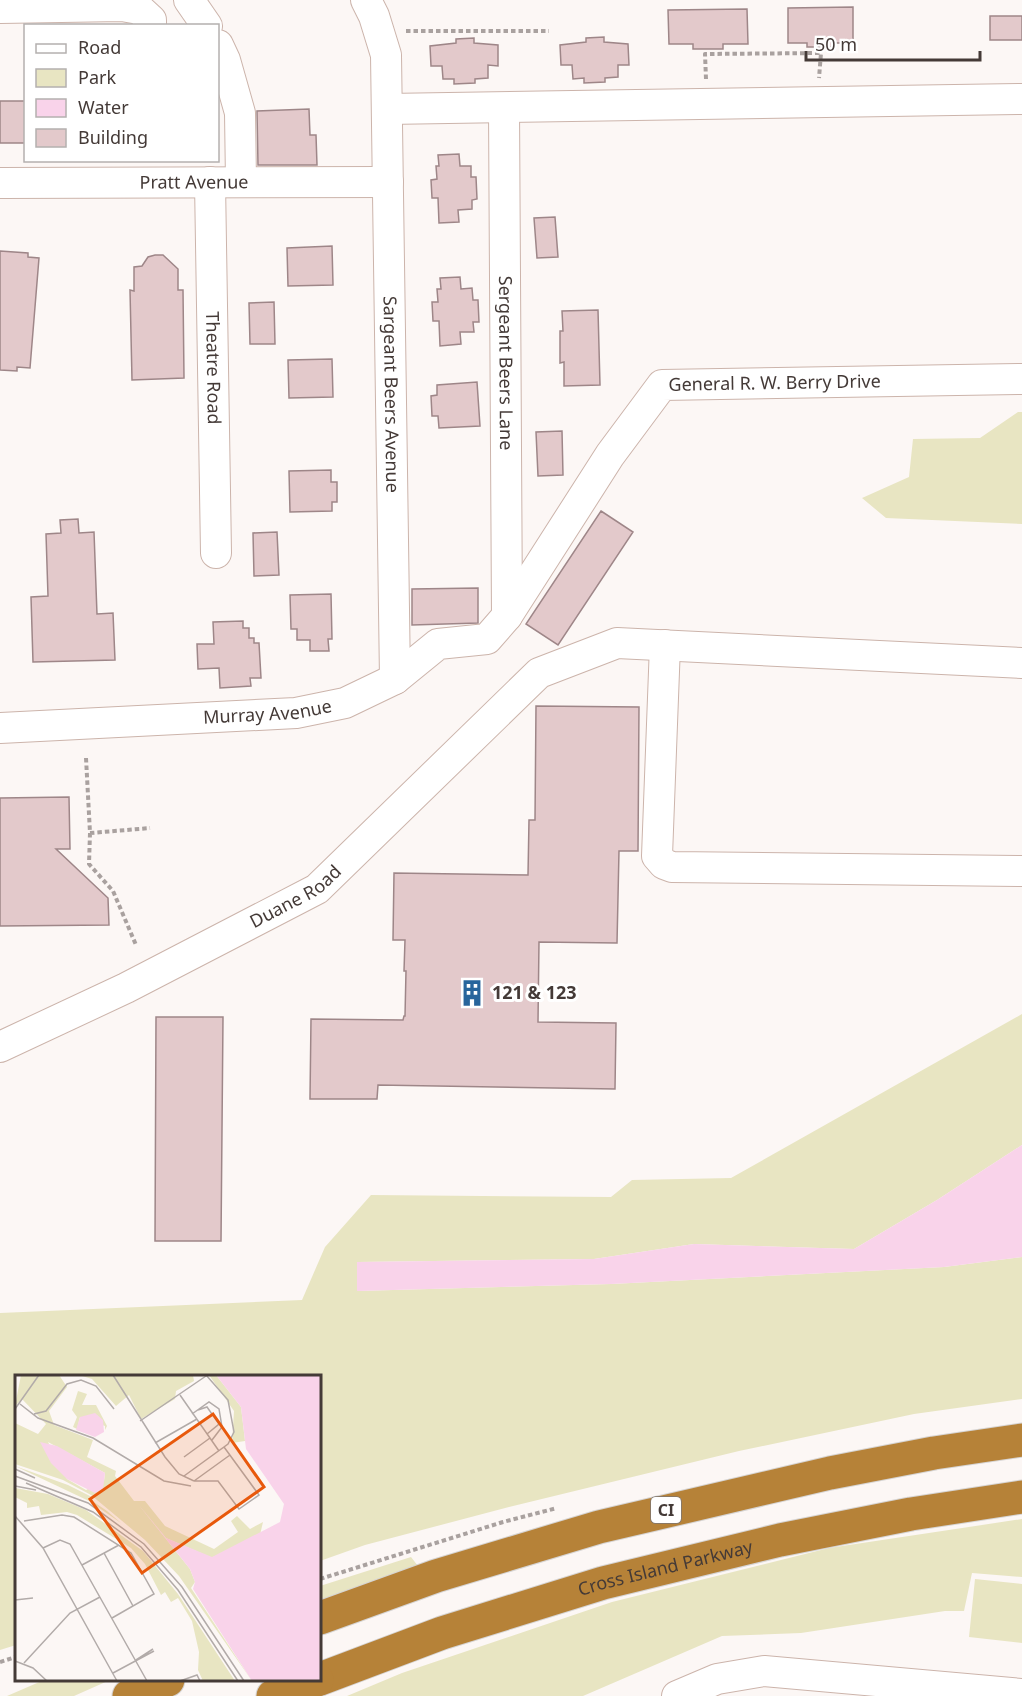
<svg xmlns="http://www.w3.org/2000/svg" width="1022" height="1696" viewBox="0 0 1022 1696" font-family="'Noto Sans',sans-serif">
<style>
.green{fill:#e8e5c2}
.water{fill:#f9d3ea}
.building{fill:#e3c9cb;stroke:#9e8688;stroke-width:1.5}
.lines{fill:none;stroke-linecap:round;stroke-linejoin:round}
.minor-casing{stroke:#ccb4ab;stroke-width:32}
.highway-casing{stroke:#d6d4d3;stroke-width:35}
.path{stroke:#a9a19f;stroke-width:4;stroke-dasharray:4.5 3;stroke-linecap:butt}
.minor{stroke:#fff;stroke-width:30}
.highway{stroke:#b68238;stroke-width:33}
.labels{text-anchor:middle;stroke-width:6;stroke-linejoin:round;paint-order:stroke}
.shield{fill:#fff;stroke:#7c7573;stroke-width:1.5}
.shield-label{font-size:16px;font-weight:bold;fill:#443a37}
.street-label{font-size:18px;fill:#443a37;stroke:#fff}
.poi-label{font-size:18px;font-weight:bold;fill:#443a37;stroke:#fff;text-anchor:start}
.inset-road{fill:none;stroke:#b2aba9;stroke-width:1.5}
.view{fill:#e8590c;fill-opacity:0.15;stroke:#e8590c;stroke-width:3}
.inset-edge{fill:none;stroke:#443a37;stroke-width:3}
</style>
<rect width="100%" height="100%" fill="#fcf7f5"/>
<path class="green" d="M1018,412H1022V524L886,518L862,498L909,477L913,439L980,438Z
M1022,1014V1145L937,1200L854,1249L694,1244L594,1259L358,1262L357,1291L611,1284L944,1267L1022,1257V1399L914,1414L739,1451L509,1507L365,1545L320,1561V1376H16V1645L0,1650V1313L302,1300L325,1247L371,1195L611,1197L632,1180L731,1178Z
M1022,1519V1577L972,1573L964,1611H945L801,1633L722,1636L583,1696H347L402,1673L612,1602L829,1548Z
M411,1557L418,1566L320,1602V1586Z
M975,1579L1022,1584V1643L969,1637Z
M44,1680H110L74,1696H7Z"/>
<path class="water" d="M1022,1145V1257L944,1267L611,1284L357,1291V1262L594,1259L694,1244L854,1249L937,1200Z"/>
<path class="building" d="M853,7V43H833V47H807V43H788V8Z
M747,9L748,44H723V49H693V44H669L668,10Z
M990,16H1022V40H990Z
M604,37V42L628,44L629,65H618V77L605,78V82L584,83V78L573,79L572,65H561L560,45L586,42V38Z
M474,38V43L498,45V66L488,65V78L475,79V83L454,84V79H443L442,66H431L430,46L456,43V39Z
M0,101H26V143H0Z
M309,109L310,135H316L317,165H258L257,111Z
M459,154L460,166H471V177H476L477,199L472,200V209L458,210L459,222L439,223L438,198H432L431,180L437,179L436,166H439L438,155Z
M555,217L558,257L537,258L534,218Z
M332,246L333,285L288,286L287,248Z
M0,251L28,253V257L39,258L30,368L17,367V371L0,370Z
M155,255H163L178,269V290H183L184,378L132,380L130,290L134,291V267L142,266L148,257Z
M460,277L461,289L472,288L473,300H478L479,322H473L474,332H460L461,344L440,346L439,321H433L432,302H438L437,289H441L440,278Z
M274,302L275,344H250L249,303Z
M598,310L600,385L564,386V362L560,363V331H563L562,311Z
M332,359L333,397L289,398L288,360Z
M477,382L480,426L439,428L438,416H432L431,396L437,395V385Z
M562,431L563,475L538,476L536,432Z
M331,470V482H337V502H332V511L290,512L289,471Z
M601,511L633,532L558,645L526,624Z
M78,519L79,533L94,532L97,614L113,613L115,660L33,662L31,597L48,596L46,534L61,533L60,520Z
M277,532L279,575L254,576L253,533Z
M478,588V623L412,625V589Z
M331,594L332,639H328L329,651H310V640H297V629H291L290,595Z
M243,621V628H249V638H254V643H259L261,678H250L251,686L220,688L219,668L198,669L197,644H214L213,622Z
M536,706L639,707L638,851H619L617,943L539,942L538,1022L616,1023L615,1089L378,1085L377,1099H310L311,1019L403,1020L404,1016H405L406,971H404L405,940H393L394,873L528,875L529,820H535Z
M69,797L70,849H56L108,898L109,925L0,926V798Z
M156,1017H223L221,1241H155Z"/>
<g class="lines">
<defs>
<g id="minor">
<path d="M189,0L207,26"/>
<path id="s1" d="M366,0L374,16L386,55L395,679"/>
<path d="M0,8L122,6L139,9L151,20V26"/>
<path d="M218,45L225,60L240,113L241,182"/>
<path id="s2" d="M504,108L507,616"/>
<path d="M387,109L1022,99"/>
<path id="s3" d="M210,182L216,553"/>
<path id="s4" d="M0,183L388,182"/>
<path d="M665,645L657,856L664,864L672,867L1022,871"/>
<path id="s5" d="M0,728L296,713L345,703L395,679L438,644L487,639L507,616L610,455L662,385L1022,379"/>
<path id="s6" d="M0,1047L126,988L317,889L539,673L617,643L1022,663"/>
<path d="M677,1696L717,1679L764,1671L1022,1694"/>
</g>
<g id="highway">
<path d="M320,1618L436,1576L599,1527L830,1473L934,1453L1022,1440"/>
<path id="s7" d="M320,1679L442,1633L603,1583L780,1540L911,1514L1022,1497"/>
<path d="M129,1696L168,1680"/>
<path d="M273,1696L317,1680"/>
</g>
</defs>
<use href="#minor" class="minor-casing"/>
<use href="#highway" class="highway-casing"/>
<path class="path" d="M406,31H549
M706,79L705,54L821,53L819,78
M86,758L90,833L150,828
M90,833L89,864L113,891L136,945
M320,1579L503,1522L557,1508
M0,1662L16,1657"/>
<use href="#minor" class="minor"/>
<use href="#highway" class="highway"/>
</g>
<defs>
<symbol id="building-bare" viewBox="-9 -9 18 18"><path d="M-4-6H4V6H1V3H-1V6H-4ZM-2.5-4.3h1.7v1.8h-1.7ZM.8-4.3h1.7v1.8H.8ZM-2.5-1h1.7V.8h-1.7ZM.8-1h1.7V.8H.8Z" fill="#28659c" stroke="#fff" stroke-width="2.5" paint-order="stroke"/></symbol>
</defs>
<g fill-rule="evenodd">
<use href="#building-bare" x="453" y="974" width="38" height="38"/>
</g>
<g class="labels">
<rect class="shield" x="651" y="1497" width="30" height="26" rx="4.5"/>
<g class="shield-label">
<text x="666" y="1516">CI</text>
</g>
<g class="street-label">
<text dy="6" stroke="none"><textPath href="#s4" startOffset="194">Pratt Avenue</textPath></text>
<text dy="6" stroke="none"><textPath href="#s2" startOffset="255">Sergeant Beers Lane</textPath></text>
<text dy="6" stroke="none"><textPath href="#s3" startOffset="186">Theatre Road</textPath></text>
<text dy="6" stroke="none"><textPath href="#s5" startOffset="928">General R. W. Berry Drive</textPath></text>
<text dy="6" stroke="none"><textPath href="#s1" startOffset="398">Sargeant Beers Avenue</textPath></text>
<text dy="6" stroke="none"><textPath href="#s5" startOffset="268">Murray Avenue</textPath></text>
<text dy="6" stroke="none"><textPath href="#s6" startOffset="332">Duane Road</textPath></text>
<text dy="6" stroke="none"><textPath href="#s7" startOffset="363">Cross Island Parkway</textPath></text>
</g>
<g class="poi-label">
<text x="492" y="999">121 &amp; 123</text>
</g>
</g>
<g transform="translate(15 1375)">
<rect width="306" height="306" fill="#fcf7f5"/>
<path d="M6,0H44L52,12L34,36L39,50L78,65L72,82L101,96L100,101L119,126H130L150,151L199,174L223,157L216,146L222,141L235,154L248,147L245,160L197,183L151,163L123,129L175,194L180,207L176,213L237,306L164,201L130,165L76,120L48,105L0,89V48L23,59L31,49L7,24L0,31ZM33,67L90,98L89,106L71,115L52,104ZM64,0H178L179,6L161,16L160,24L126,44L114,20L101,31L77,4ZM194,0H201L226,32L230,66L217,68L219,36ZM63,16L72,19L67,30H81L92,51L90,55V51L65,42L62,54L58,52L62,42L57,35ZM0,91L53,110L77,122L73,123L92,136L106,148L74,126ZM0,113L33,119L71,135L128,176L163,219L220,306H188L183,295L184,277L177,246L163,223L156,227L150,217L146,220L130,189L116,173L62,140L52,137L26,140L24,131L12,133V128L0,122Z" fill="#e8e5c2" fill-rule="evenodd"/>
<path d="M201,0H306V306H237L178,214L180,207L175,194L123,129L151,163L197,182L265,147L269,129L231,74L226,32ZM80,38L88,45L89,57L80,62L61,55L65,42ZM25,67L42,71L90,98L88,114L80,118L52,104L36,88Z" fill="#f9d3ea"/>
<path class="inset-road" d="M98,0L150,82L164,99L179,106M165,20L204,76M5,29L23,43L78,63L149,106L176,111M0,34L24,0M183,35L192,32L204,49L192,59M19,39L31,36L52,9L66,5L81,11L99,34M177,39L194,27L204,34L207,52L197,65M125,46L191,1M140,68L182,44M169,82L195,63M0,94L20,103M0,101L73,128L129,169L167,212L229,306M169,101L213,69L219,57L213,25L191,0M179,106H203L224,134L244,120L209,72M179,106L215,80M11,108L78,137L126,172L163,215L223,306M0,111L21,115M0,141L28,173L102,306M9,146L47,140L59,142L116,178L139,219L97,243M28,173L45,165L55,169L132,306M89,178L118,231M67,190L104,170M0,225L18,223M121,285L138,274M0,286L18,293L32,306M9,288L55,238L85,222M98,298L139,276M165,306L182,300L185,306"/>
<path class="view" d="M198,39L249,112L127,198L75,124Z"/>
<rect width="306" height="306" class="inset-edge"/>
</g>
<rect x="24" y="24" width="195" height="138" fill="#ffffff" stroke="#b4b0af" stroke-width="1.5"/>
<rect x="36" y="44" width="30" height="9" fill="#ffffff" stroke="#b4b0af" stroke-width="1.5"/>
<text x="78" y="54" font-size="18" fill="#443a37">Road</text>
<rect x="36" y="69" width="30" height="18" fill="#e8e5c2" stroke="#b4b0af" stroke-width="1.5"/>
<text x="78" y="84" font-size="18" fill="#443a37">Park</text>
<rect x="36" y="99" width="30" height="18" fill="#f9d3ea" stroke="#b4b0af" stroke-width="1.5"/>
<text x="78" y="114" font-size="18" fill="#443a37">Water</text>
<rect x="36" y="129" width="30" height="18" fill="#e3c9cb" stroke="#b4b0af" stroke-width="1.5"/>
<text x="78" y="144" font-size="18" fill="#443a37">Building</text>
<path d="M806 51v9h174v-9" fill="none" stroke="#443a37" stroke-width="3"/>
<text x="815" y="51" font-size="18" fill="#443a37" stroke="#ffffff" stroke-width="4.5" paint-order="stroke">50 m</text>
</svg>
